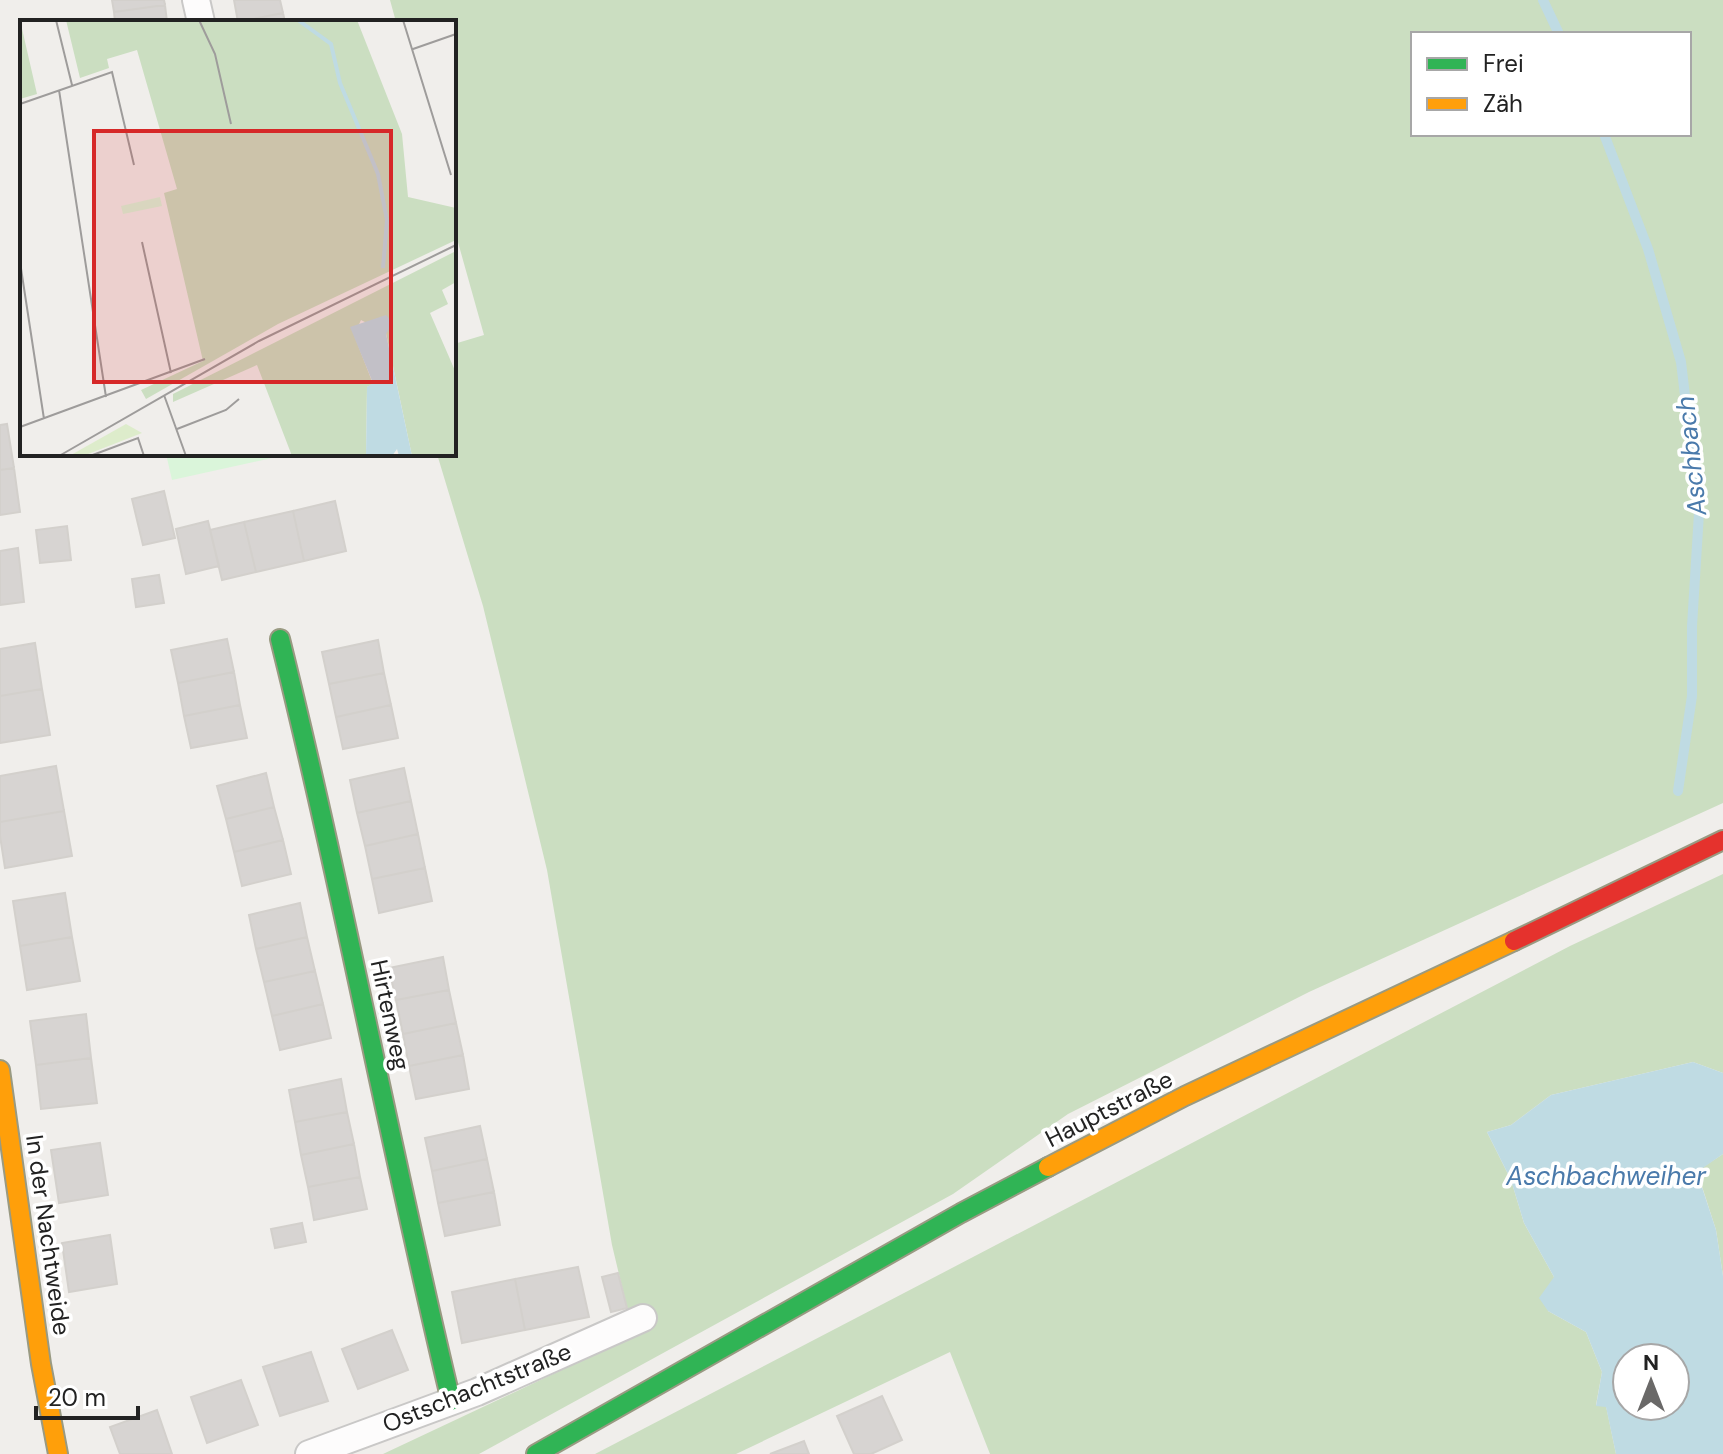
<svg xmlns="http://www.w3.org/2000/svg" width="1723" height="1454" viewBox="0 0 1723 1454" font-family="'DM Sans',sans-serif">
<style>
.forest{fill:#cbdec1;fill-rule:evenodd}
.park{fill:#daf5da}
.water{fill:#bfdbe3;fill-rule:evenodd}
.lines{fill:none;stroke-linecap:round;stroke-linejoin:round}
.stream{stroke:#bfdbe3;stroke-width:10}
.building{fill:#d7d4d2;stroke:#d3d0cc;stroke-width:2}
.street-casing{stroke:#c9c8c7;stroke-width:30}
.fast-casing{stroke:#999a82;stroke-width:22}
.slow-casing{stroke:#999a82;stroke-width:22}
.jam-casing{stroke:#999a82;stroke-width:22}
.street{stroke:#fdfcfc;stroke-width:26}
.fast{stroke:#30b455;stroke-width:18}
.slow{stroke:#ff9f0a;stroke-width:18}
.jam{stroke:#e5322d;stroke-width:18}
.labels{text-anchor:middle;stroke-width:7;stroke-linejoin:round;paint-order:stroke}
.street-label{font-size:24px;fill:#222;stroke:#fff}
.water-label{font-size:26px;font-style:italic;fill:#4a7aab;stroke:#fff}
.inset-river{fill:none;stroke:#bfdbe3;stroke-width:4}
.inset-road{fill:none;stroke:#9e9c9b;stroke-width:2}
.view{fill:#d62828;fill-opacity:0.15;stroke:#d62828;stroke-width:4}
.inset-edge{fill:none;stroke:#222;stroke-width:4}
</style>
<rect width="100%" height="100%" fill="#f0eeeb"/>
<path class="forest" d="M390,0H1723V803L1309,992L1068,1114L953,1194L479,1454H383L636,1335L628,1312L612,1245L547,870L483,606L437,454H454V344L484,335L454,228V22H396ZM1413,34H1689V134H1413Z
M1723,874V1073L1693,1062L1551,1095L1511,1125L1487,1132L1511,1180L1524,1223L1554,1277L1548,1311L1586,1332L1602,1372L1596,1405L1606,1406L1616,1454H990L950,1352L736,1454H595L1570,946Z
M1723,1154V1276L1716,1230L1697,1171Z"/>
<path class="park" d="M166,454H290L172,480Z"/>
<path class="water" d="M1693,1062L1723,1073V1154L1697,1172L1716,1230L1723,1276V1454H1616L1606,1407L1596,1406L1602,1372L1586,1332L1548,1311L1539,1298L1554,1277L1524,1223L1511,1180L1487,1132L1511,1125L1551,1095ZM1627,1358H1675V1406H1627Z"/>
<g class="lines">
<path class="stream" d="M1543,0L1559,34
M1604,134L1648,249L1681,362L1699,513L1692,626V696L1678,791"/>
</g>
<path class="building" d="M112,0H164L165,5L114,12Z
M234,0H280L283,13L238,22Z
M165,5L167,22H115L114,12Z
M283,13L285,22H238Z
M7,424L14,468L0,470V425Z
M14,468L20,512L0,515V470Z
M164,491L175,538L143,545L132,499Z
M335,501L346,551L304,561L293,511Z
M293,511L304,561L256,572L244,522Z
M208,521L219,566L186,574L176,529Z
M244,522L256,572L222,580L210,530Z
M67,526L71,560L40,563L36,530Z
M18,548L24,602L0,605V551Z
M159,575L164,603L136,607L132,579Z
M227,639L234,672L178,683L171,650Z
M378,640L384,673L329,684L322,652Z
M35,643L42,689L0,696V649Z
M234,672L240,705L184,716L178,683Z
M384,673L391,705L336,717L329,684Z
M42,689L50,735L0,743V696Z
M240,705L247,738L191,748L184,716Z
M391,705L398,738L343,749L336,717Z
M56,766L64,811L0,822V776Z
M404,768L411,801L357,813L350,780Z
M266,773L274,807L226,819L217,786Z
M411,801L418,834L365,846L357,813Z
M274,807L283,840L234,852L226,819Z
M64,811L72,856L5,868L0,836V822Z
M418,834L425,868L372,879L365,846Z
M283,840L291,874L242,886L234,852Z
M425,868L432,901L379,913L372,879Z
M65,893L72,937L20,946L13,901Z
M300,903L307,937L256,949L249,915Z
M72,937L80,981L27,990L20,946Z
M307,937L315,971L264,982L256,949Z
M443,957L449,990L396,1000L389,968Z
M315,971L323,1004L272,1016L264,982Z
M449,990L456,1023L403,1034L396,1000Z
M323,1004L331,1038L280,1050L272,1016Z
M86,1014L91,1058L36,1065L30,1021Z
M456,1023L463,1055L409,1066L403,1034Z
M463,1055L469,1089L416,1099L409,1066Z
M91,1058L97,1103L41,1109L36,1065Z
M341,1079L347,1112L295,1122L289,1090Z
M347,1112L354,1144L301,1155L295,1122Z
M480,1126L487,1159L432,1171L425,1138Z
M100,1143L108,1195L59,1203L51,1150Z
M354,1144L360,1177L308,1187L301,1155Z
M487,1159L494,1192L438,1203L432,1171Z
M360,1177L367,1209L314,1220L308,1187Z
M494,1192L500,1225L445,1236L438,1203Z
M302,1223L306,1242L275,1248L271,1229Z
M110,1235L117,1284L69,1292L62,1243Z
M578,1267L589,1317L525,1330L515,1279Z
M618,1273L627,1308L611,1312L602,1277Z
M515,1279L525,1330L462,1343L452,1292Z
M392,1330L408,1370L358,1389L342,1349Z
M311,1352L328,1401L280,1416L263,1367Z
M241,1380L258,1425L207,1443L191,1397Z
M882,1396L902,1440L871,1454H854L837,1416Z
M157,1410L172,1454H120L110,1427Z
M804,1441L809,1454H770Z"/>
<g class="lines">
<defs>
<path id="street" d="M196,0L201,22
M309,1454L477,1392L643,1318"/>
<path id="fast" d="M280,639C343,892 390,1148 451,1401
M536,1454L961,1213L1048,1167"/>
<path id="slow" d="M0,1070L41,1364L58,1454
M1048,1167L1185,1096L1514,941"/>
<path id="jam" d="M1514,941L1723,840"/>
</defs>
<use href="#street" class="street-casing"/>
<use href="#fast" class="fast-casing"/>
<use href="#slow" class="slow-casing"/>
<use href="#jam" class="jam-casing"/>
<use href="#street" class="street"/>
<use href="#fast" class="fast"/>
<use href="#slow" class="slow"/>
<use href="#jam" class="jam"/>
</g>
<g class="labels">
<g class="street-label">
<text transform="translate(390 1015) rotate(78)" y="8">Hirtenweg</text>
<text transform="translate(1109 1109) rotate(-27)" y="8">Hauptstraße</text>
<text transform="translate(48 1235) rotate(82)" y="8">In der Nachtweide</text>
<text transform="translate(477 1388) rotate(-22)" y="8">Ostschachtstraße</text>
</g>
<g class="water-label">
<text transform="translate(1691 456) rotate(-96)" y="9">Aschbach</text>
<text x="1606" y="1185">Aschbachweiher</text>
</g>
</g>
<g transform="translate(20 20)">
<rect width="436" height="436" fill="#f0eeeb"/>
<path d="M106,404L122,413L63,436L51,435Z" fill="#ddeccb"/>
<path d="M0,0L17,74L0,79ZM46,0H337L382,114L388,177L436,188V220L258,304L126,379L121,370L183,341L144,173L157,169L117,30L87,39L89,48L60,58ZM436,231V262L422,270L428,284L410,293L436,353V436H392L366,313L341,300L334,315L353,364L347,367L346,436H272L237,345L153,382V374Z" fill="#cbdec1"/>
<path d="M140,177L142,186L103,194L101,186Z" fill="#daf5da"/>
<path d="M366,295L373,303L366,314L392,436H379L377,429L372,436H346L347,367L353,363L330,307Z" fill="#bfdbe3"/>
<path class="inset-river" d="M278,0L311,24L320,63L358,154L367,200L363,248"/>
<path class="inset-road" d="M36,0L52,65M179,0L195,34L211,104M383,0L431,155M393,29L436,14M39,70L86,377M0,84L92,52L114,145M122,222L151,353M0,242L24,399M144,375L166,436M0,407L185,339M157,409L206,390L219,379M39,436L239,321L436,225M70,436L118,418L124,436"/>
<path class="view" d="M74,111H371V362H74Z"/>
<rect width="436" height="436" class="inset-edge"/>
</g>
<rect x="1411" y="32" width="280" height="104" fill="#ffffff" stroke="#a7a7a7" stroke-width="2"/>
<rect x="1427" y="58" width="40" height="12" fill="#30b455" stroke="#a7a7a7" stroke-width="2"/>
<text x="1483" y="72" font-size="24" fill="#222222">Frei</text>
<rect x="1427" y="98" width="40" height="12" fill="#ff9f0a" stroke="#a7a7a7" stroke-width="2"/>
<text x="1483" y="112" font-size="24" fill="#222222">Zäh</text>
<g transform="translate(1651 1382)"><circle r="38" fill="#ffffff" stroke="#a7a7a7" stroke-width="2"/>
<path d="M0-6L14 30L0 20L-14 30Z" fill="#6a6968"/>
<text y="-12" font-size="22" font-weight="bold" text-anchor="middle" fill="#222222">N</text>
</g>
<path d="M36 1406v12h102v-12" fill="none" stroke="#222222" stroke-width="4"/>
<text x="48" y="1406" font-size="24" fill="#222222" stroke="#ffffff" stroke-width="6" paint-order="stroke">20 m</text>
</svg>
